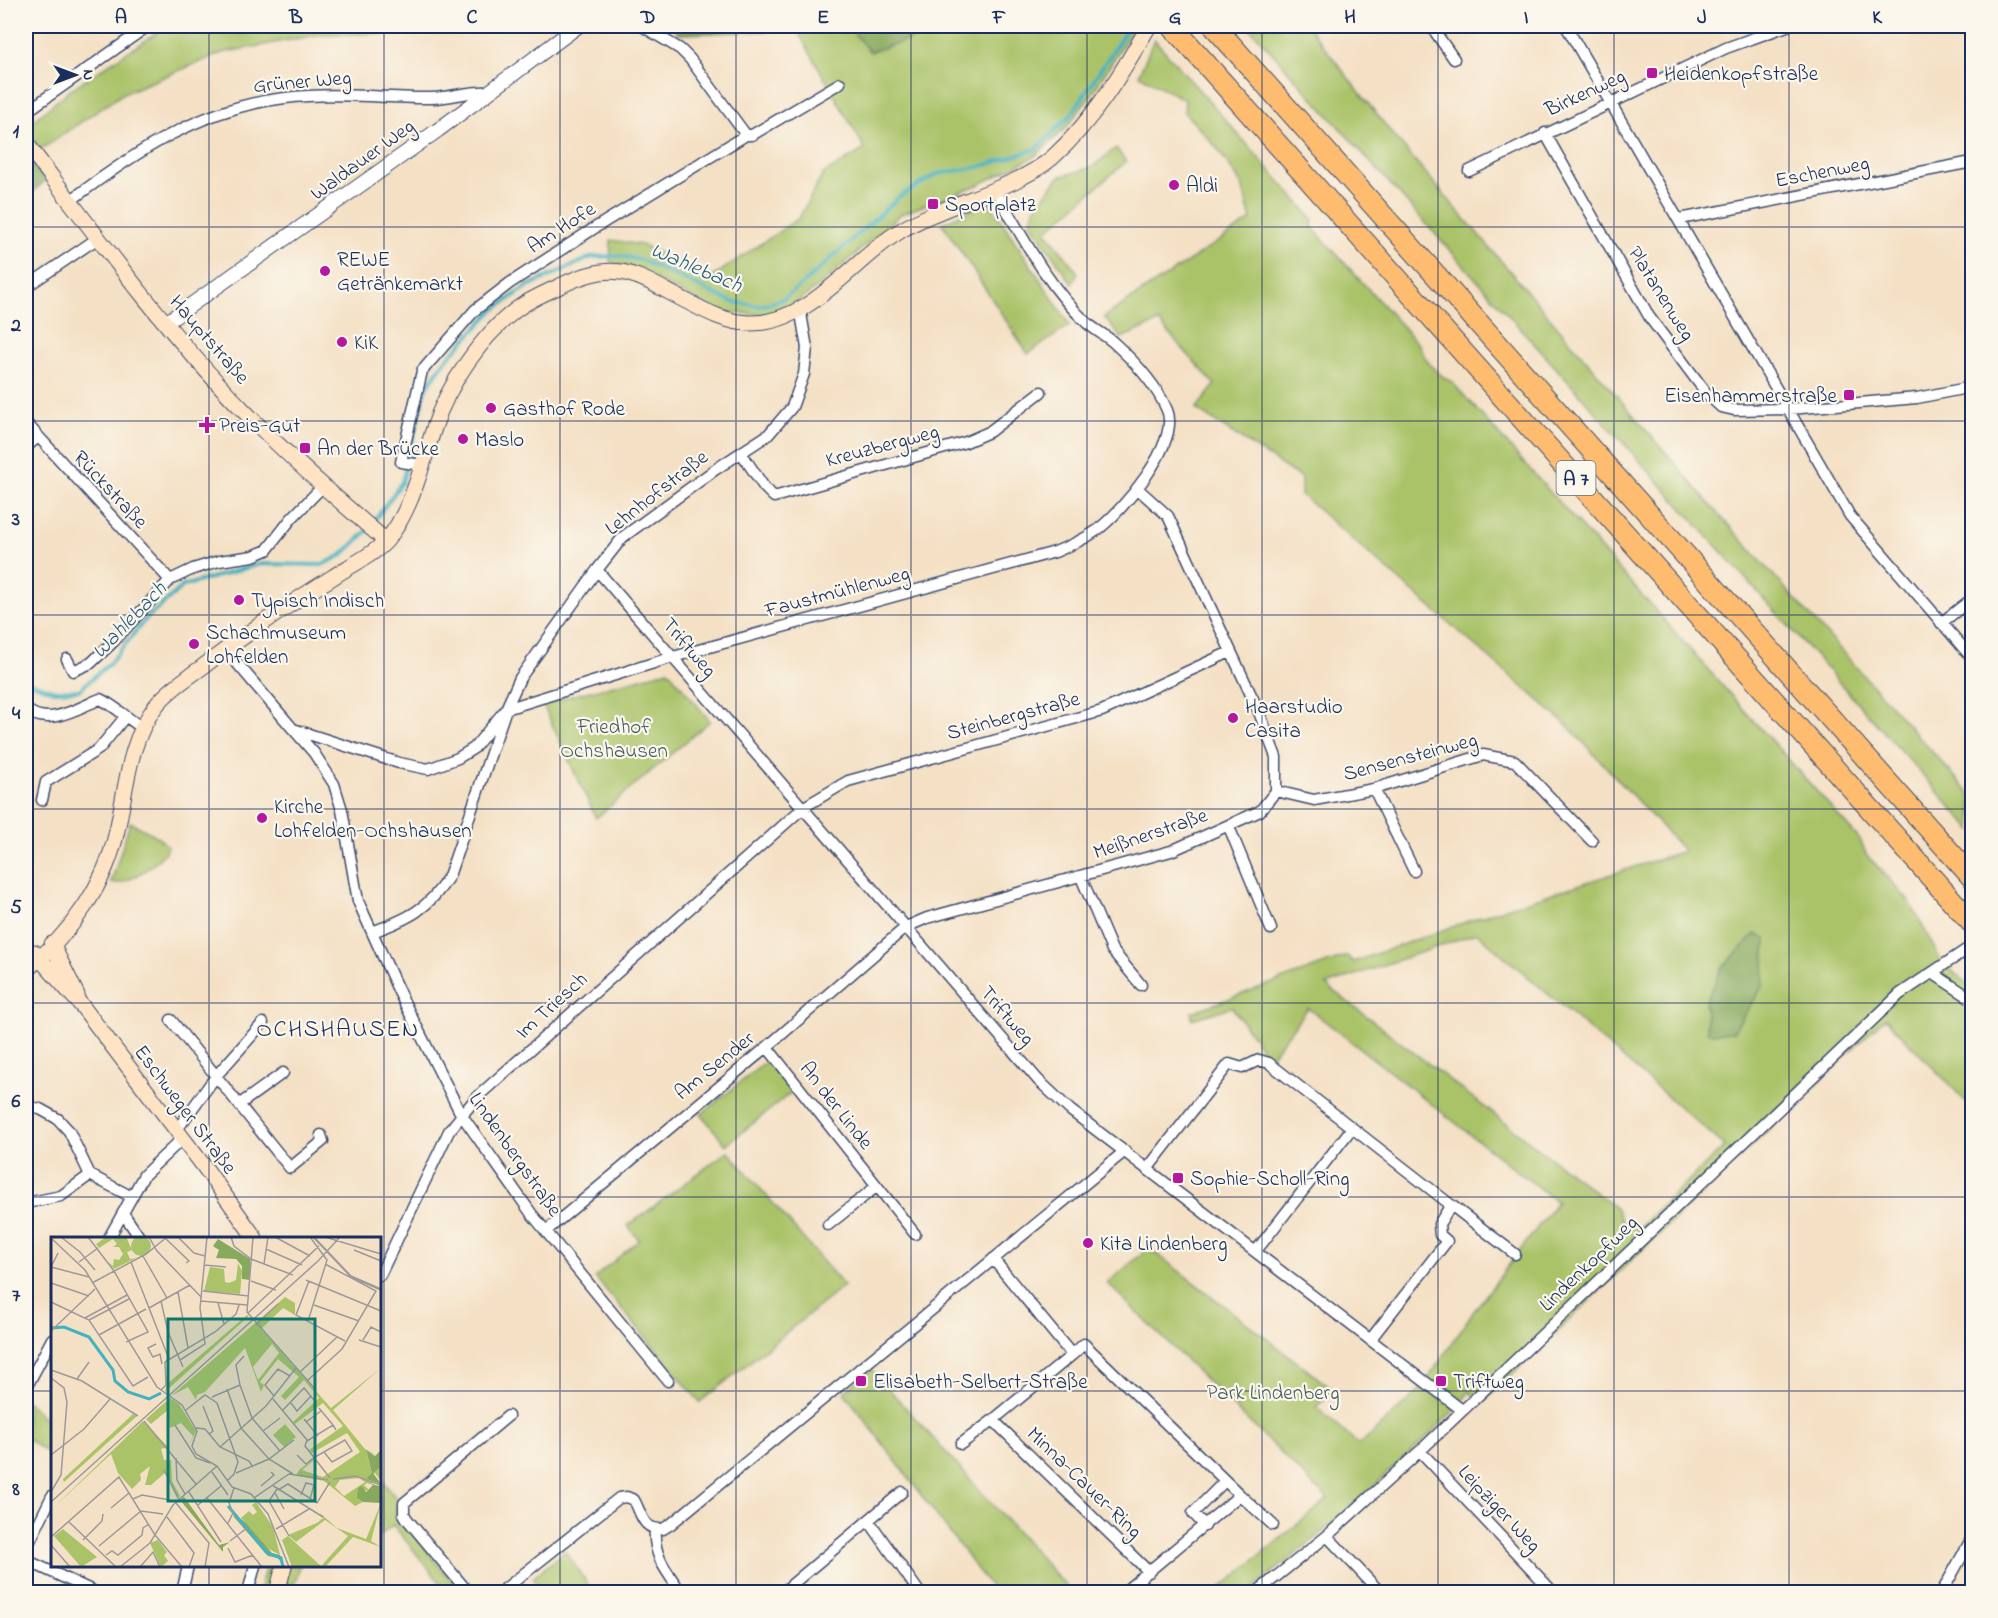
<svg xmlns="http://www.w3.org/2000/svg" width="1998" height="1618" viewBox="0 0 1998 1618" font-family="'Indie Flower',sans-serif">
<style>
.green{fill:#aac369;stroke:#627964;stroke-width:1.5;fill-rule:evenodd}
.forest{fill:#87a95d;stroke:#516c5e;stroke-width:1.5}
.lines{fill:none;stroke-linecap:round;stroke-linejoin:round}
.stream{stroke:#43b1c0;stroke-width:4}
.minor-casing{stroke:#3c4a6d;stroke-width:13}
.tertiary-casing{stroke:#3c4a6d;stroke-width:16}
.secondary-casing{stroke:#3c4a6d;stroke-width:17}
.motorway-casing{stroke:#3c4a6d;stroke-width:23}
.minor{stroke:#fff;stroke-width:10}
.tertiary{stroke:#fff;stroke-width:14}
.secondary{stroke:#fee4c5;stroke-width:15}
.motorway{stroke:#fdbc6f;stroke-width:21}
.grid{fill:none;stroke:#1b2f5e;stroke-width:1.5;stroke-opacity:0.55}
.poi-dot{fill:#b5179e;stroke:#fbf7ec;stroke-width:2}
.labels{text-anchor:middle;stroke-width:4.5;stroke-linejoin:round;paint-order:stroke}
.shield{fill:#fbf7ec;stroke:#5e6b89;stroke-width:1.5}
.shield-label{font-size:20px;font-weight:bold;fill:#1b2f5e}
.poi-label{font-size:21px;fill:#1b2f5e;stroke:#fbf7ec;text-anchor:start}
.street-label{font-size:21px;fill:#1b2f5e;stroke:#fbf7ec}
.park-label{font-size:21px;fill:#465b61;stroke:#fbf7ec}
.water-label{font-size:22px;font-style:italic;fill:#295c80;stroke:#fbf7ec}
.quarter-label{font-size:24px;letter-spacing:1.5px;fill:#1b2f5e;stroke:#fbf7ec}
.inset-river{fill:none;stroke:#43b1c0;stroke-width:3}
.inset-road{fill:none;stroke:#9d999b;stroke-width:1.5}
.view{fill:#0f766e;fill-opacity:0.15;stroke:#0f766e;stroke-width:3}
.inset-edge{fill:none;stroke:#1b2f5e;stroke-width:3}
.neatline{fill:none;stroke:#1b2f5e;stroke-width:2}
.grid-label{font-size:20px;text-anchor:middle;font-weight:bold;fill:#1b2f5e}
</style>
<rect width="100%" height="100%" fill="#fbf7ec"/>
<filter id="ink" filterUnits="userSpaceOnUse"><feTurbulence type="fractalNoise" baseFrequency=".0167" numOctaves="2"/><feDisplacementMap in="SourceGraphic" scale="12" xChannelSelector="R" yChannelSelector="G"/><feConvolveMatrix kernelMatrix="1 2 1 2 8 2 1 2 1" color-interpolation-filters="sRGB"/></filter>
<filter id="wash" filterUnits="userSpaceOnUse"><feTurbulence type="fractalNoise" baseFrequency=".008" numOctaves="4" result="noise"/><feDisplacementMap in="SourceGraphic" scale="24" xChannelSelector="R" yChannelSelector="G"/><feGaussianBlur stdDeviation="1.35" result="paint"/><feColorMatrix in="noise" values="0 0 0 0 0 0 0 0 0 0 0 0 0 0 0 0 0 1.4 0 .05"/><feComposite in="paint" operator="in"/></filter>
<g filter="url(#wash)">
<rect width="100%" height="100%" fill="#f4e0c4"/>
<path class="green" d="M167,26H456V33L321,34L222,53L124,93L40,150L26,127L71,89Z
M848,26L870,52L951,26L1134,27L1090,97L1066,128L1034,157L978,185L901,214L824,282L799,301L772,315L719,312L636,269L610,262L611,240L642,245L712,277L799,218L823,174L865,149L797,30Z
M1248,26H1308L1393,135L1714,509L1972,796V830Z
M1154,39L1313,219L1312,227L1419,345C1426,362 1435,373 1452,382L1860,840L1866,854L1910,902L1941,961L1972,988V1108L1885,1018L1480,1405L1470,1391L1454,1411L1422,1442L1326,1529L1249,1592H1216L1328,1499L1107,1283L1149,1248L1327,1385L1334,1391L1316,1407L1359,1445L1421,1389L1473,1312L1557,1202L1308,1008L1269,1059L1232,1007L1192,1019V1012L1347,956L1353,962L1497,911L1684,851L1568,726L1301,495V478L1196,409L1215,385L1159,322L1121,338L1104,317L1251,220L1242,185L1217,148L1184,112L1185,100L1139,75ZM1477,933L1725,1146L1637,1229L1622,1221L1617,1209L1326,985Z
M1116,148L1126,162L1046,231L1078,273L1072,284L1031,223L1034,209L1059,177L1092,167Z
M989,202L1070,325L1028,354L942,223Z
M668,670L710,721L596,818L543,705C584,690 627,684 668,670Z
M130,822L158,837L168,847C161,861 129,886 111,883Z
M768,1060L793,1091L726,1145L701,1114Z
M728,1151L844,1286L700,1402L595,1277L639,1240L628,1226Z
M871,1369L1071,1592H994L844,1392Z
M26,1401L52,1425V1456L26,1438Z
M380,1478L398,1500L395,1512L461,1592H448L393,1525L380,1536Z
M565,1551L593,1592H541L533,1578Z
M266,1566H300L292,1592H259Z"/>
<path class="forest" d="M673,26H840L797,30L678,34Z
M848,26H951L870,52Z
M26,156L46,181L26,197Z
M1755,934L1766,939L1763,986L1733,1032L1708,1033L1705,1003L1723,967Z"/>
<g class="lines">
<path class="stream" d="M372,524L402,482L426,388L445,361L492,311L528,286L592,257L620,256L641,260L732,302L760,306L783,299L804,283L899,197L937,174L979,167L1036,149L1071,115L1129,26
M26,681L54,691L79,690L110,663L145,620L183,586L260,564L322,565L342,555L368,530"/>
</g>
</g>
<g filter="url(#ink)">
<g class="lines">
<defs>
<path id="minor" d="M642,26L680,49L690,59L746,135
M1431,26L1454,59
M1566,26L1850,516L1972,658
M26,112L148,26
M1545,133L1650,318L1707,394L1721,407L1734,410L1790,409L1917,398L1972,387
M1469,171L1726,48L1787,26
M70,201C135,152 202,107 285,98C334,92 383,98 431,98C452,98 470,90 490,92
M1680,219L1972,162
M26,287L98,238
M26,423L170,580
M26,447L37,438
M742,454L764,487L774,497L966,442L989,432L1041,392
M422,465L401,462L422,371L475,310L510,283L593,229L746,135H752L840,83
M597,570L1038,1080L1070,1110L1462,1410
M1941,623L1972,599
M225,649L293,729L399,763L428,769L458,758L474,748L506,709L673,657L1055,552C1070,546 1083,540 1096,531C1121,513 1181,443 1167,410C1156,384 1133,360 1113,342C1105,335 1095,330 1087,323C1047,286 1021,234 994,188
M67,659L73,671L91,663L113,642L170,580L193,569L219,561L253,556L267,550L291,519L323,486
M26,709C47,728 78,708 100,699C116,706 127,719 143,728
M294,730L314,753L334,784L342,810L358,901L399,992L461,1114L531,1213L668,1381
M1374,789L1414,871
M1276,791L1314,800L1374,789L1483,755L1515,761L1592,841
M42,800L46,782L99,749L125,717
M1229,827L1271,929
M1081,877L1112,950L1141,985
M372,932C408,919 429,909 449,876L506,709L520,678L597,570L623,537L716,469L768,435L792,407L804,374L807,348L800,308
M1934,974L1972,999
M171,1020L290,1168L323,1141L321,1135
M767,1047L915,1234
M240,1104L283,1073
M26,1106L40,1109L58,1119L69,1131L90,1175L132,1197
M176,1131L216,1076L263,1023
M1148,1168L1229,1064L1242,1068L1259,1060L1269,1063L1451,1205L1439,1224L1440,1235L1447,1241L1370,1340
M26,1203L61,1196L90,1175
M1451,1205L1515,1254
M123,1213L140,1238
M828,1225L877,1186
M546,1231L767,1047L906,927L927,918L1171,851L1260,811L1276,791V757L1259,712L1168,516L1137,488
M109,1238L144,1175L183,1138
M1256,1251L1352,1128
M993,1259L1072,1355L1084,1344L1240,1495L1124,1592
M380,1275L449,1131L477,1097L804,807L848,781L1102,711L1230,652
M1072,1355L993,1420L1149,1572
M26,1388L52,1339
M961,1444L993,1420
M1420,1451L1553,1592
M1240,1495L1273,1525
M869,1521L919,1592
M1205,1526L1193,1513L1225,1481
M655,1530C653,1556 667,1572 681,1592
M1327,1536L1380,1592
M26,1549L52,1496
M26,1560L95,1592
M182,1592L188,1566
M248,1592L255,1566
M468,1592L407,1519L404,1514V1503L508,1416
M501,1592L619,1498L627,1497L634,1500C642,1514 642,1530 663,1529L671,1524L1125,1151
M783,1592L902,1492
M1257,1592L1327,1536L1420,1451L1900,994L1972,946
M1942,1592L1972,1538"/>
<path id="tertiary" d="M167,322L438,130L578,26"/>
<path id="secondary" d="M26,143C95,234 164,329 245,412C289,457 338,500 386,541
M52,944L77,995
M34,952L82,1006L203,1165L255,1238
M26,970C70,935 106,885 117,830C127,786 128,744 155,707C168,690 189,677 205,665C246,634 289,604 333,577C349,566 374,555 387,540C412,510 422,464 434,428C447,386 482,335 517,309C530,299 545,293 560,286C618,257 635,275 688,302C707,312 728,323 750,323C811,324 852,260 900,231C943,204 1017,189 1053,157C1094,120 1122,72 1149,26
M277,1592L284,1566"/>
<path id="motorway" d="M1172,26L1972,923
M1214,26L1972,877"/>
</defs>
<use href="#minor" class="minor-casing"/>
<use href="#tertiary" class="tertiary-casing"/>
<use href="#secondary" class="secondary-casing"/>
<use href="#motorway" class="motorway-casing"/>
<use href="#minor" class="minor"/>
<use href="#tertiary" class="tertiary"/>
<use href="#secondary" class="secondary"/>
<use href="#motorway" class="motorway"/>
</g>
</g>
<path class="grid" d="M209,26V1238M384,26V1592M560,26V1592M736,26V1592M911,26V1592M1087,26V1592M1262,26V1592M1438,26V1592M1614,26V1592M1789,26V1592M26,227H1972M26,421H1972M26,615H1972M26,809H1972M26,1003H1972M26,1197H1972M26,1391H52M380,1391H1972M209,1566V1592"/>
<g class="poi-dot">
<rect x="1646" y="67" width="12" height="12" rx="3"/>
<circle cx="1174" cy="185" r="6"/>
<rect x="927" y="198" width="12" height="12" rx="3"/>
<circle cx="325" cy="271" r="6"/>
<circle cx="342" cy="342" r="6"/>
<rect x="1843" y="389" width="12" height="12" rx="3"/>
<circle cx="491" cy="408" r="6"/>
<path d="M204 416h6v6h6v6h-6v6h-6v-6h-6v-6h6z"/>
<circle cx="463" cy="439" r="6"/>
<rect x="299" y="442" width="12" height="12" rx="3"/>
<circle cx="239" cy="600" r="6"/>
<circle cx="194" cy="644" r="6"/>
<circle cx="1233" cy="718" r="6"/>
<circle cx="262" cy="818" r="6"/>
<rect x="1172" y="1172" width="12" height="12" rx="3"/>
<circle cx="1088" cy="1243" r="6"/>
<rect x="855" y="1375" width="12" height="12" rx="3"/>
<rect x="1435" y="1375" width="12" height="12" rx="3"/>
</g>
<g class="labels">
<rect class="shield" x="1556.5" y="461" width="39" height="34" rx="4.5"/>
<g class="shield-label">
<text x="1576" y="485">A 7</text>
</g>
<g class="poi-label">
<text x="1664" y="80">Heidenkopfstraße</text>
<text x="1186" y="192">Aldi</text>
<text x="945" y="211">Sportplatz</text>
<text x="337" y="266">REWE<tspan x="337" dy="24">Getränkemarkt</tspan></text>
<text x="354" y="349">KiK</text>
<text x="1837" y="402" text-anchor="end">Eisenhammerstraße</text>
<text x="503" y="415">Gasthof Rode</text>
<text x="219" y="432">Preis-Gut</text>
<text x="475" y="446">Maslo</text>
<text x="317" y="455">An der Brücke</text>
<text x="251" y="607">Typisch Indisch</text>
<text x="206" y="639">Schachmuseum<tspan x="206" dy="24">Lohfelden</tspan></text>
<text x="1245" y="713">Haarstudio<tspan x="1245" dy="24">Casita</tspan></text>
<text x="274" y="813">Kirche<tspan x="274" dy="24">Lohfelden-Ochshausen</tspan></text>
<text x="1190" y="1185">Sophie-Scholl-Ring</text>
<text x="1100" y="1250">Kita Lindenberg</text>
<text x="873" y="1388">Elisabeth-Selbert-Straße</text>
<text x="1453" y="1388">Triftweg</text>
</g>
<g class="street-label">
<text transform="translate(302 81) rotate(-5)" y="7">Grüner Weg</text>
<text transform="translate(1585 92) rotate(-25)" y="7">Birkenweg</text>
<text transform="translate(362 159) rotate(-36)" y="7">Waldauer Weg</text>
<text transform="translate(1822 171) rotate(-11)" y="7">Eschenweg</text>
<text transform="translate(561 227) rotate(-33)" y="7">Am Hofe</text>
<text transform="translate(1662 293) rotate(58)" y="7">Platanenweg</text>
<text transform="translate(210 339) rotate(49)" y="7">Hauptstraße</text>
<text transform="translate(882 445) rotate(-15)" y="7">Kreuzbergweg</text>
<text transform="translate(111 489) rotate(47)" y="7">Rückstraße</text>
<text transform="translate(656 492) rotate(-38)" y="7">Lehnhofstraße</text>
<text transform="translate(837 591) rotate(-15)" y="7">Faustmühlenweg</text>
<text transform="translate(690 647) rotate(49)" y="7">Triftweg</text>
<text transform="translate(1013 715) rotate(-15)" y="7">Steinbergstraße</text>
<text transform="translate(1410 756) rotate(-15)" y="7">Sensensteinweg</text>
<text transform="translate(1150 833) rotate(-19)" y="7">Meißnerstraße</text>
<text transform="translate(551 1005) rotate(-42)" y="7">Im Triesch</text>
<text transform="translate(1008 1015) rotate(49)" y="7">Triftweg</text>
<text transform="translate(714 1065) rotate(-39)" y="7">Am Sender</text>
<text transform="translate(837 1105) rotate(52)" y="7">An der Linde</text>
<text transform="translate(186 1109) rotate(53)" y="7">Eschweger Straße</text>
<text transform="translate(516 1154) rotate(55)" y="7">Lindenbergstraße</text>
<text transform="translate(1588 1263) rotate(-44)" y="7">Lindenkopfweg</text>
<text transform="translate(1085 1482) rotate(44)" y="7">Minna-Cauer-Ring</text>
<text transform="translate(1500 1508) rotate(47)" y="7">Leipziger Weg</text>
</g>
<g class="park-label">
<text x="614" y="733">Friedhof<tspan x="614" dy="24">Ochshausen</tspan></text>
<text x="1273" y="1399">Park Lindenberg</text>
</g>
<g class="water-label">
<text transform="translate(697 266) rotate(23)" y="8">Wahlebach</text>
<text transform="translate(128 619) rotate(-46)" y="8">Wahlebach</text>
</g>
<g class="quarter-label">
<text x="338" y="1036">OCHSHAUSEN</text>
</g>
</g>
<g transform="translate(51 1237)">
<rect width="330" height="330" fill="#f4e0c4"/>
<path d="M80 9a10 10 0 1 1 20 0a10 10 0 1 1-20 0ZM55,0H79L76,2L81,13L76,15L79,22L85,21L63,32L57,25L62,29L63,22L68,23L72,17L68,10H62L66,7L62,2L48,11L45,7ZM187,26L191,34L189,57L153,54L159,30L173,32L174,45L178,46L185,43ZM234,60L244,66V78L232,71L210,92L280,171L330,131L282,173L314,212L325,218L315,214L321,236L330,230V244L324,236L315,242L329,251L328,255H324L322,248L316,246L313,248L318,253L312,254L311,249L308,262L312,265L304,269L273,244L245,238L249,232L263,222L268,229L263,223L251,233L272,240L309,215L296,196L261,216L258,213L292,189L272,166L244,187L242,185L268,161L253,143L234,163L230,159L248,140L227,122L209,145L213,148L210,155L194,111L154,155L146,158L145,163L137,150L120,159ZM221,107L228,116L207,143L202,130ZM308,241L314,245L293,259L284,250L289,243ZM196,78L198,79L114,155L116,147ZM119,161L128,167L145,194L138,208L142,199L130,186L119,191L117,173L100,187L95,182ZM82,177L86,179L13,245L12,242ZM92,184L117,210L110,212L113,223H120L121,244L130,261L125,258L114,236L100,248H94L99,229L89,237L90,243L81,252L67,236L60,217L0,273ZM234,187L245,200L233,210L222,198ZM205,265L222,290L229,318L216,311L190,281L198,274L202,278L206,275L201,268ZM330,266L320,304L330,310L302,300L274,330L271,328L297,299L274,283L245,305L237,298L266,286L272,281L269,276L286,291L315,302ZM12,292L46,320L30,330L3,299ZM237,299L271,330H241L231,303ZM107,303L116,315L113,318L117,324L110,330L99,306Z" fill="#aac369" fill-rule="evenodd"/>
<path d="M167,2L199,22V43L191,42V29L185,22L165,21L168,13L162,9ZM315,213L324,219L330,213V230L322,236L330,247L315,242L321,236ZM322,248L330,249V266L312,265L306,261L307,251L311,249L315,255ZM133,260L168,308L179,305L172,310V315L129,263ZM182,279L187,280L195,286L221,316L229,318L233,330L227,321L217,319Z" fill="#87a95d"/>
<path class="inset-river" d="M0,91L13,90L38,100L62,133L64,144L77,155L98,162L110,156M177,269L216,316L230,321L232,330"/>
<path class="inset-road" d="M10,0L29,15L44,33M37,0L63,34L97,95L75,105M98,0L106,14L151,61M127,0L143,16L154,19M180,0L183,9L200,22L242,38M202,0L196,75L265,153M224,0L259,19M262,0L300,40L330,53M263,0L300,39L330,52M274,0L330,17M0,1L34,33L106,150L131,168L146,194L141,209L145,217L166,229L181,250L200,257L217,277L238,330M115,2L138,24L135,26M215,12L251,28M303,13L330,24M7,16L0,30L38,40M92,19L116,61M28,25L47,11M80,25L118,122M213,27L217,0M153,28L175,30M255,43L330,74M200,44L225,53M258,44L245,78L294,104M0,46L38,59M41,46L95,17L116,0M152,54L198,59M127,55L137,111M110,64L117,95L132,130M150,64L196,68M0,65L38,83L82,149L97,140M167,66L173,87M263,68L308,84M98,71L139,48M197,76L268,9M34,81L76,58M38,83L78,62M257,84L276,23L259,0M205,88L227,67M0,94L44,52M48,98L95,72M308,103L330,110M312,103L320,90L330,95M105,107L97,111L102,120L109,117L111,127M129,123L154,107L149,71L156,0M0,133L31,144L87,179M249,135L286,100M0,141L13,151L16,165L10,238L0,255M26,142L38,125M257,143L291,112L325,54L274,27M189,148L201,181L229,214M189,148L185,128L193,119M176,152L190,191L218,222L242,237M110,153L115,148L114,125L164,95L185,77L188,68M223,159L214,148L227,132L239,139M161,160L189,148M222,162L256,203L254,209L279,241M240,166L246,174L260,159M152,169L162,194L158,197M268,171L282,188M135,173L154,158L166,166L187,225L183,237L176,244M231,174L253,151L263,163M253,182L267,199M93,184L145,247M255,185L270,174M124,188L145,221L159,226M145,191L154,192L169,210L198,224L202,230M212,194L229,181M256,204L282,188L285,193M169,210L215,169L245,131M0,218L33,192L60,161M246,218L255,227L264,220L294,203L301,214L281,225L273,215M125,221L126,243L134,257M113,233L128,263M161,235L177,258M185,236L218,222L243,203M282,242L304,239L330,248M221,248L272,280M210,249L223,238L220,235M226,252L218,264L238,299M227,253L237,247L266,266L279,245M138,255L170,305M224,256L233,272M250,258L255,246L263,248L259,262M156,261L211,330M203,261L238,237L277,243M82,262L91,258L119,263M0,265L267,24L289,0M125,266L158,306L154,330M147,268L170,249M60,271L78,256M116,280L143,316L138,330M18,285L65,330M177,286L182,276L178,266L183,251M225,292L258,272M0,300L68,240L104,298L131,330M32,303L51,284L52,277M179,304L196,291M0,308L19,330M48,309L90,274L112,277M177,311L184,325L202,318M55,318L61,314L67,318L91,298L92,291L98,287M69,330L99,306L122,268L166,229M89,330L102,315L109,330"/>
<path class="view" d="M117,82H264V264H117Z"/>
<rect width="330" height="330" class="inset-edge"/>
</g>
<rect width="1998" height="1618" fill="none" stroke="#fbf7ec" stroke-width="66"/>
<g transform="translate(75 75) rotate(90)" stroke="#fbf7ec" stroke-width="4.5" paint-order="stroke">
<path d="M0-4.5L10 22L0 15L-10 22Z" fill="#1b2f5e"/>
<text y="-9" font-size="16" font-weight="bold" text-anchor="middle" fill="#1b2f5e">N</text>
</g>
<rect x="33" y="33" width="1932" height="1552" class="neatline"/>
<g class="grid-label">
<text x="121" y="23">A</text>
<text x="296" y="23">B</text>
<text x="472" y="23">C</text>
<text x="648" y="23">D</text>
<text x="823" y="23">E</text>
<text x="999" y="23">F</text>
<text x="1175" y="23">G</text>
<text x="1350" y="23">H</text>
<text x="1526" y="23">I</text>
<text x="1702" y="23">J</text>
<text x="1877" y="23">K</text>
<text x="16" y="137">1</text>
<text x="16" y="331">2</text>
<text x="16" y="525">3</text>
<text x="16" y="719">4</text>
<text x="16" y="913">5</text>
<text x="16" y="1107">6</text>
<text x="16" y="1301">7</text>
<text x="16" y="1495">8</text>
</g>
</svg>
